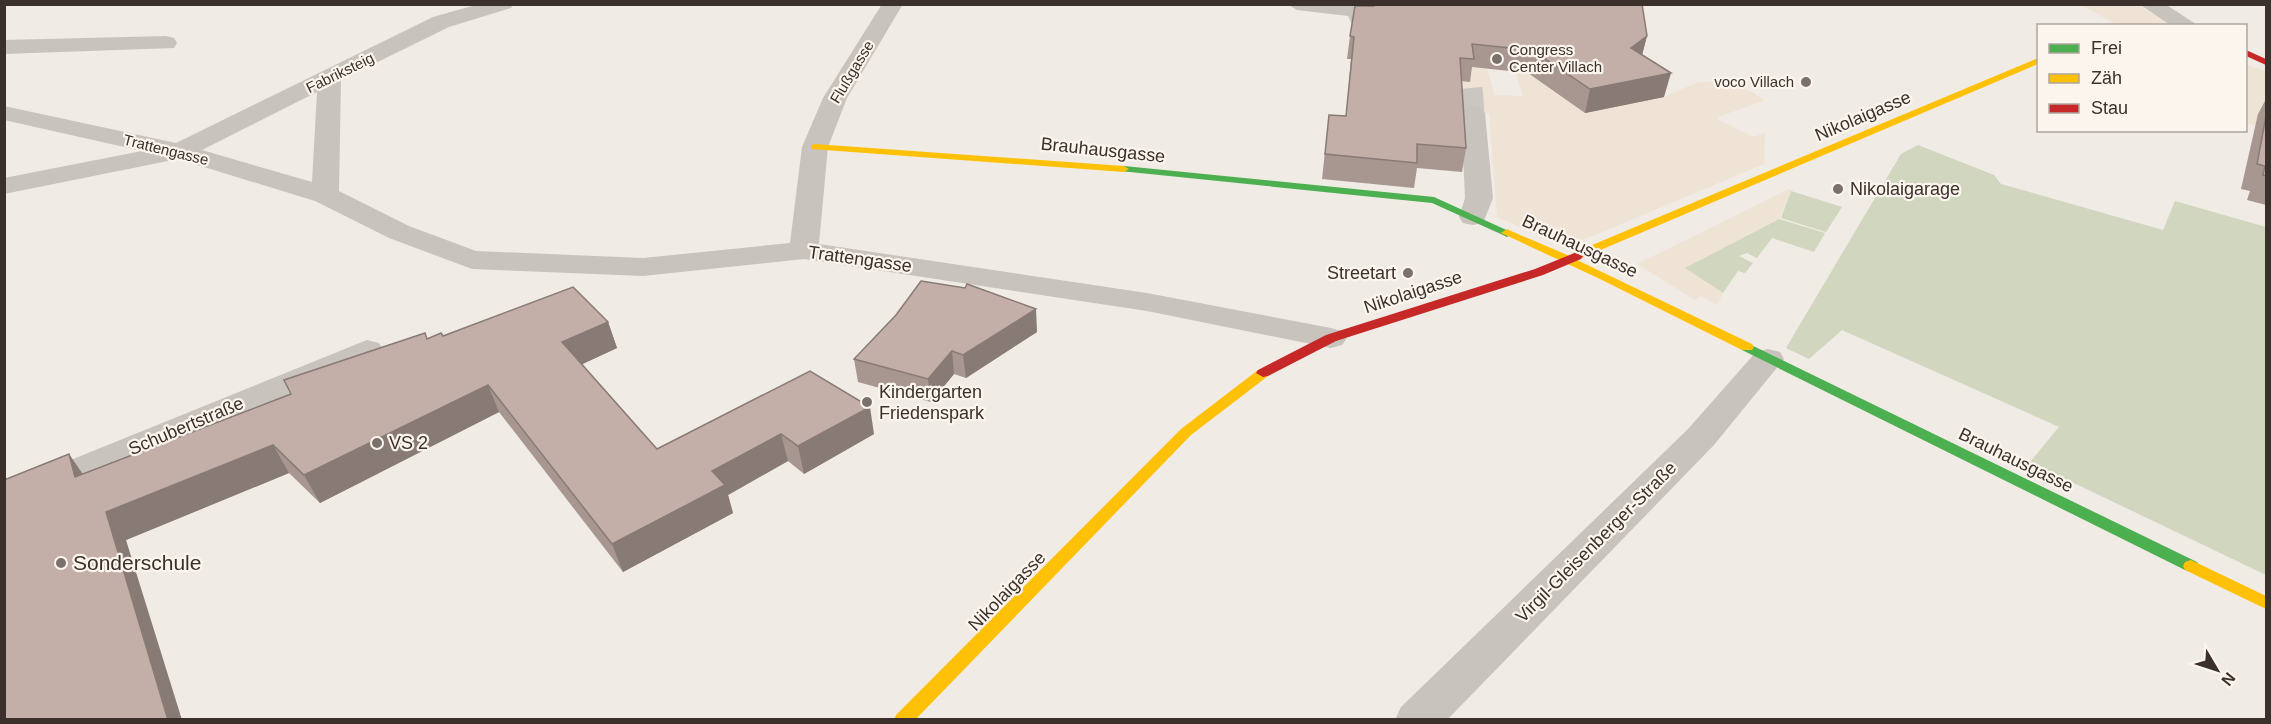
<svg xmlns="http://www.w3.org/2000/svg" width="2271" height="724" viewBox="0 0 2271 724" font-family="Helvetica,sans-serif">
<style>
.green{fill:#d1d6bf}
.plaza{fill:#eee3d5}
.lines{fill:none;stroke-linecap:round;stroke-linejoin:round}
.street-tunnel{stroke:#ccc6c0;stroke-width:23;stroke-dasharray:23 12;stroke-linecap:butt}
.street{fill:#c9c3be;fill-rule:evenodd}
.fast{fill:#4caf50;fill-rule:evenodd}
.slow{fill:#ffc107;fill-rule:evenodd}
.jam{fill:#c62828;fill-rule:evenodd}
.wall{fill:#a89690}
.shaded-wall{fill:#887a75}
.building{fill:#c3afa7;stroke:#887a75;stroke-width:1.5}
.poi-dot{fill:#7a716c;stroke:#fbf5ee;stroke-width:2}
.labels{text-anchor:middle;stroke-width:4.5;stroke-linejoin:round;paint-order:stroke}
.far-poi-label{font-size:15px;fill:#3b302b;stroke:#fbf5ee;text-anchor:start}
.far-street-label{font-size:15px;fill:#3b302b;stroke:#fbf5ee}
.street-label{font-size:18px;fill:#3b302b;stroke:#fbf5ee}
.poi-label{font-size:18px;fill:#3b302b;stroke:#fbf5ee;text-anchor:start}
.near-poi-label{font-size:21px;fill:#3b302b;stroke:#fbf5ee;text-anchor:start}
</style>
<rect width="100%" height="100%" fill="#f0ebe5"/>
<path class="green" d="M1918,145L1994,175L2001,184L2163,230L2175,201L2266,227V575L2030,462L2059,427L1842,330L1809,359L1786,348L1901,154Z
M1791,191L1842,207L1826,232L1781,218Z
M1779,219L1825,233L1814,252L1772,238L1757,258L1747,253L1739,256L1753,263L1745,273L1738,271L1723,293L1684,268Z"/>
<path class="plaza" d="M2136,5L2176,25H2118L2083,6Z
M2246,65L2266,71V114L2260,127L2246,123Z
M1468,67L1487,69L1495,95L1523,96L1515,72L1528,73L1585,113L1664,97L1696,83L1732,80L1765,100L1718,117L1719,120L1753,137L1765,133L1764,164L1576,243L1547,239L1497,217L1489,114L1458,113L1456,81Z
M1789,189L1791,191L1779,219L1685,268L1723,293L1717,305L1701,296L1695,300L1637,264Z"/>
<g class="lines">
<path class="street-tunnel" d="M1471,88L1473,113"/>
<path class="street" d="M479,4H514L511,8L449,27L341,80L339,191L409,226L476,251L643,258L790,243L802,147L823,98L882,4H903L847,98L828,147L819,244L1147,293L1331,328L1342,331L1347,338L1342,345L1331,348L1147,311L804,259L643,276L472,269L389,238L315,201L178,159L4,194V178L142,151L4,120V106L176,143L433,17ZM317,92L312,182L202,150Z
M1287,4L1356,5L1363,7L1372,21L1369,26H1353L1348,16L1297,10Z
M2139,4H2165L2199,26H2172Z
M166,36L174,38L177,43L174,48L4,54V40Z
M1473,106L1482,108L1485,113L1493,198L1483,223L1473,225L1463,223L1459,217L1465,198L1461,113L1464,108Z
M367,340L379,343L383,350L379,357L4,515V487Z
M1768,349L1780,352L1784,359L1714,445L1447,720H1395L1401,707L1688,429L1756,352Z"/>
<path class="fast" d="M1124,166L1434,197L1513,233L1507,237L1503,235L1432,203L1120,171V167Z
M1747,343L2197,562L2199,566L2197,570L2191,572L2185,570L1742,350L1740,347L1742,344Z"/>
<path class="slow" d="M2038,58V64L1577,260L1752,344L1754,347L1752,350H1742L1600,279L1501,233L1507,229L1511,231L1572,257L1573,253Z
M815,144L1124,166L1129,169L1124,172L811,149V145Z
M1263,369L1270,373L1268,376L1191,435L915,720H894L896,715L1181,429L1258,370Z
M2191,560L2266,596V609L2185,570L2183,566L2185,562Z"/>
<path class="jam" d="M2246,50L2266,59V65L2246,56Z
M1577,252L1581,253L1583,256L1581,259L1543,275L1336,341L1268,376L1263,377L1256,373L1258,370L1326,335L1535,269Z"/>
</g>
<path class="wall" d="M1373,4H1642L1647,36L1642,55L1664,97L1585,113L1528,73L1472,67L1470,82L1461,81L1466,148L1462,172L1417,168L1414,188L1322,179L1329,115L1346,116L1351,59H1347L1350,36Z
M2266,99V205L2247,200L2250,191L2241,189L2258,114Z
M608,322L617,348L582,364L657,449L810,371L874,434L804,474L788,461L728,495L733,513L623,572L499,412L320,503L289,473L126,540L69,454L83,474L291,394L427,339L443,336Z
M1037,332L966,378L954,374L931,402L858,382L854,359Z"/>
<path class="shaded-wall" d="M1647,36L1641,59L1631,48Z
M1671,73L1664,97L1585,113L1590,89Z
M1036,309L1037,332L966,378L963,355Z
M608,322L617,348L572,369L562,342Z
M952,351L954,374L931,402L928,379Z
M488,385L499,412L320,503L304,475Z
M870,407L874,434L804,474L798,446Z
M781,434L788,461L728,495L733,513L623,572L612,544L712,471Z
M273,445L289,473L126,540L182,720H168L106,512Z
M69,454L88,482L75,477Z"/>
<path class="building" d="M1374,4H1642L1647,36L1631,48L1671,73L1590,89L1532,50L1472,44L1474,59L1460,58L1466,148L1417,144V163L1325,154L1329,115L1346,116L1354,37L1350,36L1355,6H1374Z
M2266,116V176L2263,175L2265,166L2257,164Z
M921,281L965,288L967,284L1036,309L963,355L952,351L928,379L854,359L896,315Z
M573,287L608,322L562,342L657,449L810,371L870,407L798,446L781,434L712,471L725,485L612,544L488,385L304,475L273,445L106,512L168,720H4V480L69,454L75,477L291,394L284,380L425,333L427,339L441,333L443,336Z"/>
<g class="poi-dot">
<circle cx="1497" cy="59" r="6"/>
<circle cx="1806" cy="82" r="6"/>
<circle cx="1838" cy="189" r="6"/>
<circle cx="1408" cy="273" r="6"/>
<circle cx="867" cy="402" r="6"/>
<circle cx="377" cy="443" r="6"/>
<circle cx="61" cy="563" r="6"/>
</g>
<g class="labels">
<g class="far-poi-label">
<text x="1509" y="55">Congress<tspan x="1509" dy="17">Center Villach</tspan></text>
<text x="1794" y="87" text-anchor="end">voco Villach</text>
</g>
<g class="far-street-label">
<text transform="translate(852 72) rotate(-59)" y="5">Flußgasse</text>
<text transform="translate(340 73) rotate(-26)" y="5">Fabriksteig</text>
<text transform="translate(166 150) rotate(14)" y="5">Trattengasse</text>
</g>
<g class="street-label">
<text transform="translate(1863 116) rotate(-23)" y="6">Nikolaigasse</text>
<text transform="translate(1103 150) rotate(6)" y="6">Brauhausgasse</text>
<text transform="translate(1580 246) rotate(25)" y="6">Brauhausgasse</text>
<text transform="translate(860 259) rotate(8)" y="6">Trattengasse</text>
<text transform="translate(1413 292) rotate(-18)" y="6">Nikolaigasse</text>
<text transform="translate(186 426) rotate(-23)" y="6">Schubertstraße</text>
<text transform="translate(2016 460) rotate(26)" y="6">Brauhausgasse</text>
<text transform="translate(1596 542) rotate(-45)" y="6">Virgil-Gleisenberger-Straße</text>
<text transform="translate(1007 591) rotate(-46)" y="6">Nikolaigasse</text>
</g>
<g class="poi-label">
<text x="1850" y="195">Nikolaigarage</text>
<text x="1396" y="279" text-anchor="end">Streetart</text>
<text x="879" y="398">Kindergarten<tspan x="879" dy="21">Friedenspark</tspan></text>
<text x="389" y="449">VS 2</text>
</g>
<g class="near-poi-label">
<text x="73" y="570">Sonderschule</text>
</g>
</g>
<rect width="2271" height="724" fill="none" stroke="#3b302b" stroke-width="12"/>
<rect x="2037" y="24" width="210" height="108" fill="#fbf5ee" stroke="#aea6a0" stroke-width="1.5"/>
<rect x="2049" y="44" width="30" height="9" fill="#4caf50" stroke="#aea6a0" stroke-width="1.5"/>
<text x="2091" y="54" font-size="18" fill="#3b302b">Frei</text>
<rect x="2049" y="74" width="30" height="9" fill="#ffc107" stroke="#aea6a0" stroke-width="1.5"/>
<text x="2091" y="84" font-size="18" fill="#3b302b">Zäh</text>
<rect x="2049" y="104" width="30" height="9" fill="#c62828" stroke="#aea6a0" stroke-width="1.5"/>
<text x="2091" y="114" font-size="18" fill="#3b302b">Stau</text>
<g transform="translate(2217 670) rotate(129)" stroke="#fbf5ee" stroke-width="4.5" paint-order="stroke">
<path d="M0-4.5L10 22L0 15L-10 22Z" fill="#3b302b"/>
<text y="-9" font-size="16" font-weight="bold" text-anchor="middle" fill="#3b302b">N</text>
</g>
</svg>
